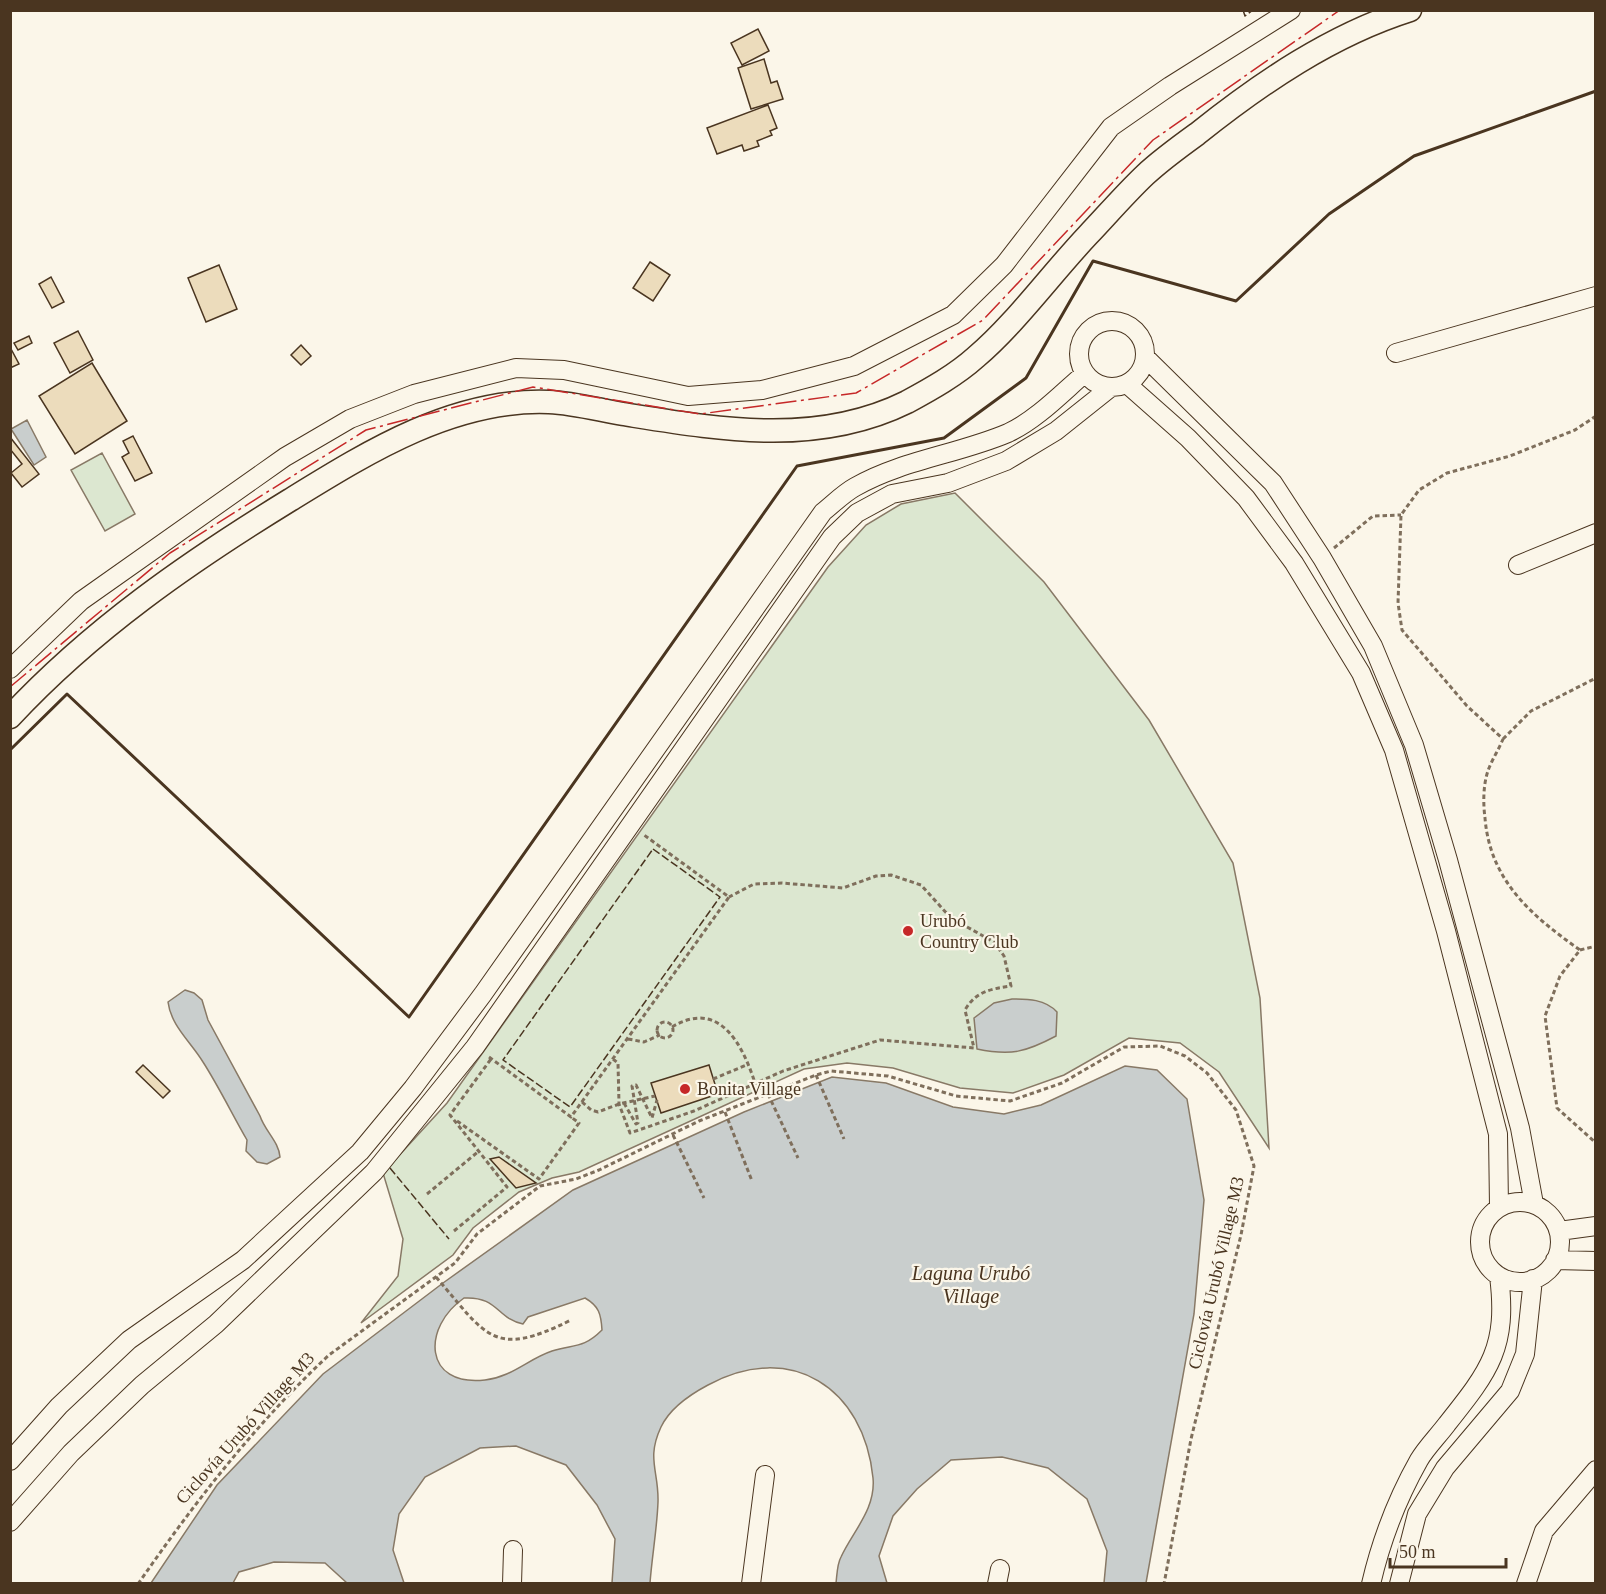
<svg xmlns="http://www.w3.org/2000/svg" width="1606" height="1594" viewBox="0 0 1606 1594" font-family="'Times New Roman',serif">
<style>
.green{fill:#dce7d0;stroke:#887966;stroke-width:1.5}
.water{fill:#c9cecd;stroke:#887966;stroke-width:1.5;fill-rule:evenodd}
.building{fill:#ecdcbc;stroke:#4a3520;stroke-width:1.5}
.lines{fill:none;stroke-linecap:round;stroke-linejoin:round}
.minor-casing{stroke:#4a3520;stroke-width:20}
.major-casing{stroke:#4a3520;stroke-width:25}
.path{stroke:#7f6f5c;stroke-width:3;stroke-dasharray:4.5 3;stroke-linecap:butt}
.minor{stroke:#fbf6e9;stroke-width:18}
.major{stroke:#fbf6e9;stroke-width:22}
.fence{stroke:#4a3520;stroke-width:1.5;stroke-dasharray:8 3;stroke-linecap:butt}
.wall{stroke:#4a3520;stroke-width:3}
.power{stroke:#c62828;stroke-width:1.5;stroke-dasharray:21 4.5 3 4.5;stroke-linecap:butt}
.poi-dot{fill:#c62828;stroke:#fbf6e9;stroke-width:2}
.labels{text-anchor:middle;stroke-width:4.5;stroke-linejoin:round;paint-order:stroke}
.poi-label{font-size:18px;fill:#4a3520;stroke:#fbf6e9;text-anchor:start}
.street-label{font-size:18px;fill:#4a3520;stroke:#fbf6e9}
.water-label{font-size:20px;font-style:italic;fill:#4a3520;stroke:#fbf6e9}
</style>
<rect width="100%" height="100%" fill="#fbf6e9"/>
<path class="green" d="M102,453L135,514L105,531L71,470Z
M955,493L1044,582L1149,720L1233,863L1260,998L1269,1148L1219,1072L1180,1043L1129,1038L1064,1075L1013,1093L960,1088L893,1068L847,1063L804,1069L579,1172L552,1178L519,1192L473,1228L453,1255L361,1323L398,1276L403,1239L383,1173L447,1103L828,567L866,525L901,504Z"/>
<path class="water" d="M27,420L46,457L34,465L11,429Z
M185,990L194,993L202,1000L208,1020L260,1116C265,1131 279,1142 280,1157L267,1164L257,1162L246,1151L247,1140C232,1114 219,1087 203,1062C191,1042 171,1026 168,1002Z
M1012,999C1028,999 1045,999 1057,1012L1056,1036C1026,1052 1011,1056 977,1049L974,1018L994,1003Z
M1125,1066L1157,1070L1187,1099L1204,1200L1194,1314L1146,1583H1104L1107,1551L1087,1499L1048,1468L1002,1457L951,1460L917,1489L893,1516L879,1556L887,1583H836C837,1575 837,1564 841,1557C853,1531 876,1509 873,1478C864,1388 791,1340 708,1385C691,1394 670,1408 661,1427C646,1459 659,1471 658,1502C657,1529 652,1556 650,1583H612L615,1539L597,1505L566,1465L516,1446L480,1448L425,1477L399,1514L393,1550L404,1583H347L325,1563L274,1562L239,1572L233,1583H151L217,1485L323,1374L443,1283L573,1190L744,1112L832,1077L886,1083L953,1107L1004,1114L1041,1105ZM464,1298C498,1296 497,1319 523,1324L528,1317L585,1298C599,1306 601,1314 602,1330C583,1349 574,1344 552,1351C528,1359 512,1377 485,1380C423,1387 422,1327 464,1298Z"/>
<path class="building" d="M758,29L769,51L742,65L731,43Z
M764,59L771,83L777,81L783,99L751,109L738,68Z
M768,105L777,128L770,131L772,135L757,141L759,146L744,151L742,145L717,154L707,128Z
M650,262L670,275L653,301L633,288Z
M219,265L237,309L206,322L188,278Z
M51,277L64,302L52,308L39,284Z
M78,331L93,360L70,373L54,343Z
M29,336L32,343L18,350L14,343Z
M301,345L311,356L301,365L291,355Z
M10,347L19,364L10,368Z
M92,363L127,421L75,454L39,396Z
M133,436L152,473L135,481L122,457L129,453L123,441Z
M10,437L39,474L22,487L11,473L22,464L10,449Z
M143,1065L170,1091L163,1098L136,1072Z
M709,1065L718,1094L661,1113L651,1083Z
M499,1157L536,1183L516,1188L490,1159Z"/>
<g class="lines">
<defs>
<path id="minor" d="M1079 354a33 33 0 1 1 66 0a33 33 0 1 1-66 0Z
M1396,353L1596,296
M1145,357L1273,483L1322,558L1373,646L1414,745L1448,860L1520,1128L1534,1204
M1127,384L1188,438L1246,498L1294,563L1361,673L1394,750L1446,931L1498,1134L1499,1207
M1518,565L1596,533
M10,669L81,601L285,457L350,419L414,394L516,368L564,370L688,396L762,390L854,366L953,315L1004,265L1111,127L1170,86L1291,10
M1480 1242a40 40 0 1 1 80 0a40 40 0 1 1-80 0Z
M1559,1231L1596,1226
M1555,1260L1596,1261
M10,1461L59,1406L129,1340L243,1260L360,1152L413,1088L483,994L823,512C833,504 844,493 855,487C902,460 959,454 1008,433C1036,420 1061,394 1084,374
M10,1522L71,1453L142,1385L216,1324L374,1172L475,1047L832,537L857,513L892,494L948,483L1006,461L1056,431L1110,388
M512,1584L513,1550
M751,1584L765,1475
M997,1584L1000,1569
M1371,1584C1381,1541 1397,1499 1419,1460C1426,1448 1438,1436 1447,1424C1490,1370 1508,1347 1499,1276
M1399,1584L1417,1514L1445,1468L1510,1391L1525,1354L1533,1279
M1526,1584L1544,1531L1596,1470"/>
<path id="major" d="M10,717C92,629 189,562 290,500C368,452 454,398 549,402C574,403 599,410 623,414C718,429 816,447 907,402C931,389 956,375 976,357C1015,324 1052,273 1088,235C1107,215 1125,194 1145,175C1161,160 1179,147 1197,134C1261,83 1331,35 1410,10"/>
</defs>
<use href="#minor" class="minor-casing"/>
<use href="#major" class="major-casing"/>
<path class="path" d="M1596,416L1575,430L1510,456L1447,473L1419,490L1401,515L1398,603L1402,630L1467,706L1503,739C1499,749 1493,758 1489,768C1483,783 1483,803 1485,818C1490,881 1532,916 1580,950L1560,976L1545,1016L1557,1108L1596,1143
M1334,548L1373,516L1401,515
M1503,739L1531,711L1596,678
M1580,950L1596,946
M657 1030a8 8 0 1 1 16 0a8 8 0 1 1-16 0Z
M672,1027C720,998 743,1046 755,1083
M628,1039L644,1042L660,1035
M489,1057L571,1117L729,897L644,835
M613,1059L618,1063L619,1104L630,1133L694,1111L783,1071L880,1040L974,1048L965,1010C976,991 991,989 1011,986L1004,956L994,942L951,918L921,885L891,875L876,876L843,888L782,883L754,884L729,897
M816,1075L844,1139
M713,1079L749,1064
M768,1094L798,1158
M582,1102L591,1110L598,1112L619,1104L655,1096
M624,1103L636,1124L638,1123L632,1086L636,1085L652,1118L657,1100
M725,1112L752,1181
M457,1121L539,1179L579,1123L571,1117
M673,1135L704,1198
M427,1194L479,1151
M454,1231L507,1187L450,1115L491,1059
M436,1277C487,1336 493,1359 571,1320
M138,1584C195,1502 256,1423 329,1355L455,1263L477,1234L540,1186L576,1179L599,1170L699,1121L816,1075L831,1071L888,1076L956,1096L1010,1101L1062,1083L1124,1047L1160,1046L1185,1056L1207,1073L1236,1110L1254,1166L1241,1235L1191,1439L1164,1584"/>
<use href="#minor" class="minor"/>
<use href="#major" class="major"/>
<path class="fence" d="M1243,10L1245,16L1253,10
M653,849L720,897L570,1107L503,1060Z
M390,1168L449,1239"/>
<path class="wall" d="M10,750L67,694L409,1017L797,466L944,438L1026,378L1093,261L1236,301L1329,214L1414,156L1596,91"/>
<path class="power" d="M10,687L170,553L366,430L533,387L700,414L856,393L983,320L1153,140L1340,10"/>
</g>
<g class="poi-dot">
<circle cx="908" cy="931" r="6"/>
<circle cx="685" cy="1089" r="6"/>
</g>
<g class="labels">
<g class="poi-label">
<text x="920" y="927">Urubó<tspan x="920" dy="21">Country Club</tspan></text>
<text x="697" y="1095">Bonita Village</text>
</g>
<g class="street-label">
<text transform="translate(1216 1273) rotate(-77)" y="6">Ciclovía Urubó Village M3</text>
<text transform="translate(245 1428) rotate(-48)" y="6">Ciclovía Urubó Village M3</text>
</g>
<g class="water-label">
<text x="971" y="1280">Laguna Urubó<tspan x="971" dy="23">Village</tspan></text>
</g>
</g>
<rect width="1606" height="1594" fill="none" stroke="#4a3520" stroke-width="24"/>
<path d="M1390 1558v9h116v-9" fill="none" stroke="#4a3520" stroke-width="3"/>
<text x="1399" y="1558" font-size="18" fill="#4a3520" stroke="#fbf6e9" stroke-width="4.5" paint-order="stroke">50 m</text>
</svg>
